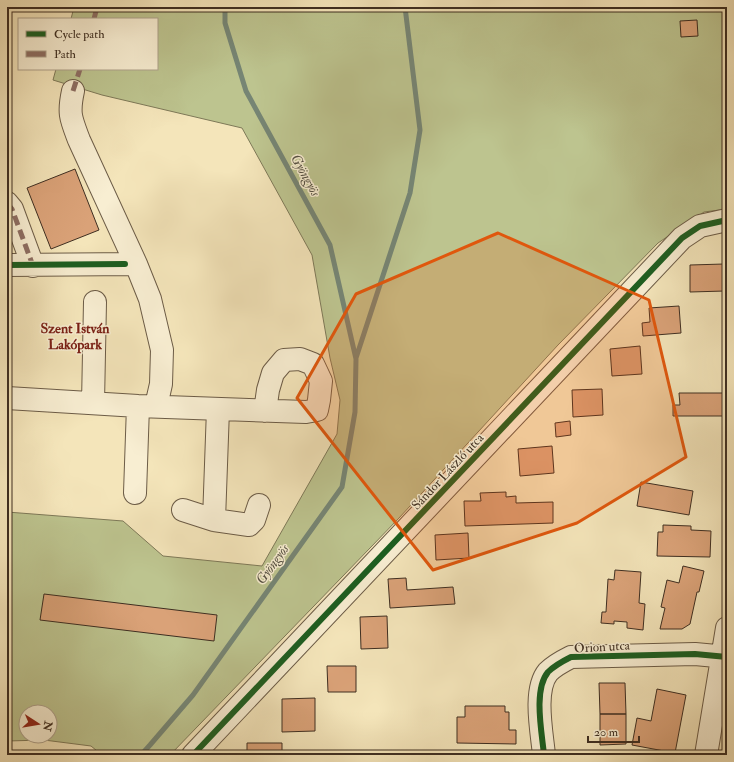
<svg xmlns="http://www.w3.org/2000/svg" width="734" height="762" viewBox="0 0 734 762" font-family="'IM FELL Double Pica',serif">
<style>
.green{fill:#bdc48f;stroke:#7e7958;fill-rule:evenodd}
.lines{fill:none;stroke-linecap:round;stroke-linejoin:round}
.stream{stroke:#768574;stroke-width:5}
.building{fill:#daa278;stroke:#3e2e21}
.minor-casing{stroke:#6c5c47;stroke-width:24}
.minor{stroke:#f8eed2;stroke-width:22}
.quiet{stroke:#8d6e63;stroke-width:5;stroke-dasharray:10 5;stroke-linecap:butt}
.cycleway-casing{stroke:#f8eed2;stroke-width:8}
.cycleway{stroke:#1b5e20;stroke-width:6}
.marked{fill:#e0570d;fill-opacity:0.2;stroke:#e0570d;stroke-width:3;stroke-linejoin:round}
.labels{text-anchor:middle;stroke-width:3;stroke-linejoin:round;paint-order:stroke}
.street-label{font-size:13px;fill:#3e2e21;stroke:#f8eed2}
.water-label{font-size:14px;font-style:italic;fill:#565244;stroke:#f8eed2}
.neighbourhood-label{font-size:14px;font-weight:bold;fill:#7a1f14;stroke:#f8eed2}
</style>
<rect width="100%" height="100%" fill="#f4e5ba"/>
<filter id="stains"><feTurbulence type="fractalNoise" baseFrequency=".005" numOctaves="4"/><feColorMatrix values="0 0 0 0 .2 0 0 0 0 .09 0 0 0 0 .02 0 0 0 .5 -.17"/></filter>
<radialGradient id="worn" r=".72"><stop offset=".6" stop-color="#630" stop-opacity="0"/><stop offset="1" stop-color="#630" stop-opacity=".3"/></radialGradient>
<path class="green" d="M74,7H727V209L704,212L658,243L558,345L399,518L170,755H102L91,746L44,740L7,741V512L123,521L163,556L262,566L337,434L340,400L330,358L312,255L242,128L102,95L53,80L56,69H157V19H71ZM26,712H50V736H26Z"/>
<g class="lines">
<path class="stream" d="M356,358L410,193L420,130L405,7
M141,755L150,745L193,695L342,487L355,412L356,359L330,245L246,91L225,23V7"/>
</g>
<path class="building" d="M697,20L698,36L681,37L680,21Z
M75,169L99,230L51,249L27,188Z
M724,264L725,291L690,292V265Z
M679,306L681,333L643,336L642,323L650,322L649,308Z
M640,346L642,374L612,376L610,349Z
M602,389L603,415L573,417L572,390Z
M679,393H727V416H673V405H680Z
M570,421L571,435L556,437L555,423Z
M552,446L554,473L520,476L518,449Z
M641,482L693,491L689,515L637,506Z
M506,492V497L516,496V503L553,502V523L465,526L464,501H481L480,493Z
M663,525L691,526V530L711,531L710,557L657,556L658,532H663Z
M468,533L469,558L436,560L435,535Z
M683,566L704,571L699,592H697L690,624L682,629H660L665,608L661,607L667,580L679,583Z
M615,570L641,572L639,603L645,604L643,630L627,628V622L614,621V624L601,623L602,612H606L608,579L614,580Z
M406,578L407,590L453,587L455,604L390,608L388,579Z
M44,594L217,615L214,641L40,620Z
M387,616L388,648L361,649L360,617Z
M327,666H356V692H328Z
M599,683H625L626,714H600Z
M657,689L686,695L675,753L632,745L637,718L651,721Z
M315,698V731L282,732V699Z
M465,706H505V712H509V730H516V744L457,743V717H465Z
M600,714H626V744L600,745Z
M247,743H282V755H247Z"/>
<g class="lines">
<defs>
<path id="minor" d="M73,91C68,114 71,119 79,140L136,264L150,299L162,350L161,384L156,406
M7,203L12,209L33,266
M7,265L136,264
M7,398L138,406L306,412L317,410L319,400L321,381L313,364L300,359L284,360L273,373L268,390L265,411
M93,403L95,302
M135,493L138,406
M183,510L214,520L249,525L254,520L259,505
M214,520L218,409
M193,755L682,238L700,226L727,220
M544,755C542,733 533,690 548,672C555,665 563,661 571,657L695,654L727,657
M706,755L727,628"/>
</defs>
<use href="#minor" class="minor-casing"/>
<use href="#minor" class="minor"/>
<path class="quiet" d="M94,19L97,7
M73,91L80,69
M7,203L12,209L33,266"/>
<defs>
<path id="cycleway" d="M7,265L125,264
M193,755L682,238L700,226L727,220
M544,755C542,733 533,690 548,672C555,665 563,661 571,657L695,654L727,657"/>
</defs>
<use href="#cycleway" class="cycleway-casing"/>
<use href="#cycleway" class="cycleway"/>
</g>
<path class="marked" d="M498,233L649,300L686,457L577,523L433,570L297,398L356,294Z"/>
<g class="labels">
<g class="street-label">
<text transform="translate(447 471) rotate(-47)" y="5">Sándor László utca</text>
<text transform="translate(602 646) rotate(-3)" y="5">Orion utca</text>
</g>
<g class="water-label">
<text transform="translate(306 175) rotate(61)" y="5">Gyöngyös</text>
<text transform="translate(272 564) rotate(-54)" y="5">Gyöngyös</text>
</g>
<g class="neighbourhood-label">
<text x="75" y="333">Szent István<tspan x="75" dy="16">Lakópark</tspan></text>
</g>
</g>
<rect width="734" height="762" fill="none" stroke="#f4e5ba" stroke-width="24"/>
<rect x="8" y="8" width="718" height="746" fill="none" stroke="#3e2e21" stroke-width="2"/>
<rect x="12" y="12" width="710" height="738" fill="none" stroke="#3e2e21"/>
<rect x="18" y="18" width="140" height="52" fill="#f8eed2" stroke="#aea18b"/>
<rect x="26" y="31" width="20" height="6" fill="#1b5e20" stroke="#aea18b"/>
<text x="54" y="38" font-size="12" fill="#3e2e21">Cycle path</text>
<rect x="26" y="51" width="20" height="6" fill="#8d6e63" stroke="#aea18b"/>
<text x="54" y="58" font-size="12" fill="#3e2e21">Path</text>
<g transform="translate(38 724) rotate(102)"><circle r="19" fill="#f8eed2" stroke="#aea18b"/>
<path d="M0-3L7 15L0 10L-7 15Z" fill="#8f2418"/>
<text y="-6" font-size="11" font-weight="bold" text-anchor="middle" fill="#3e2e21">N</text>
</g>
<path d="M588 736v6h51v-6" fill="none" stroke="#3e2e21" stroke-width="2"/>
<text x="594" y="736" font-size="12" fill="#3e2e21" stroke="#f8eed2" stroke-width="3" paint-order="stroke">20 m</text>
<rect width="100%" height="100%" filter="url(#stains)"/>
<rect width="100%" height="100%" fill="url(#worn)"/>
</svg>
